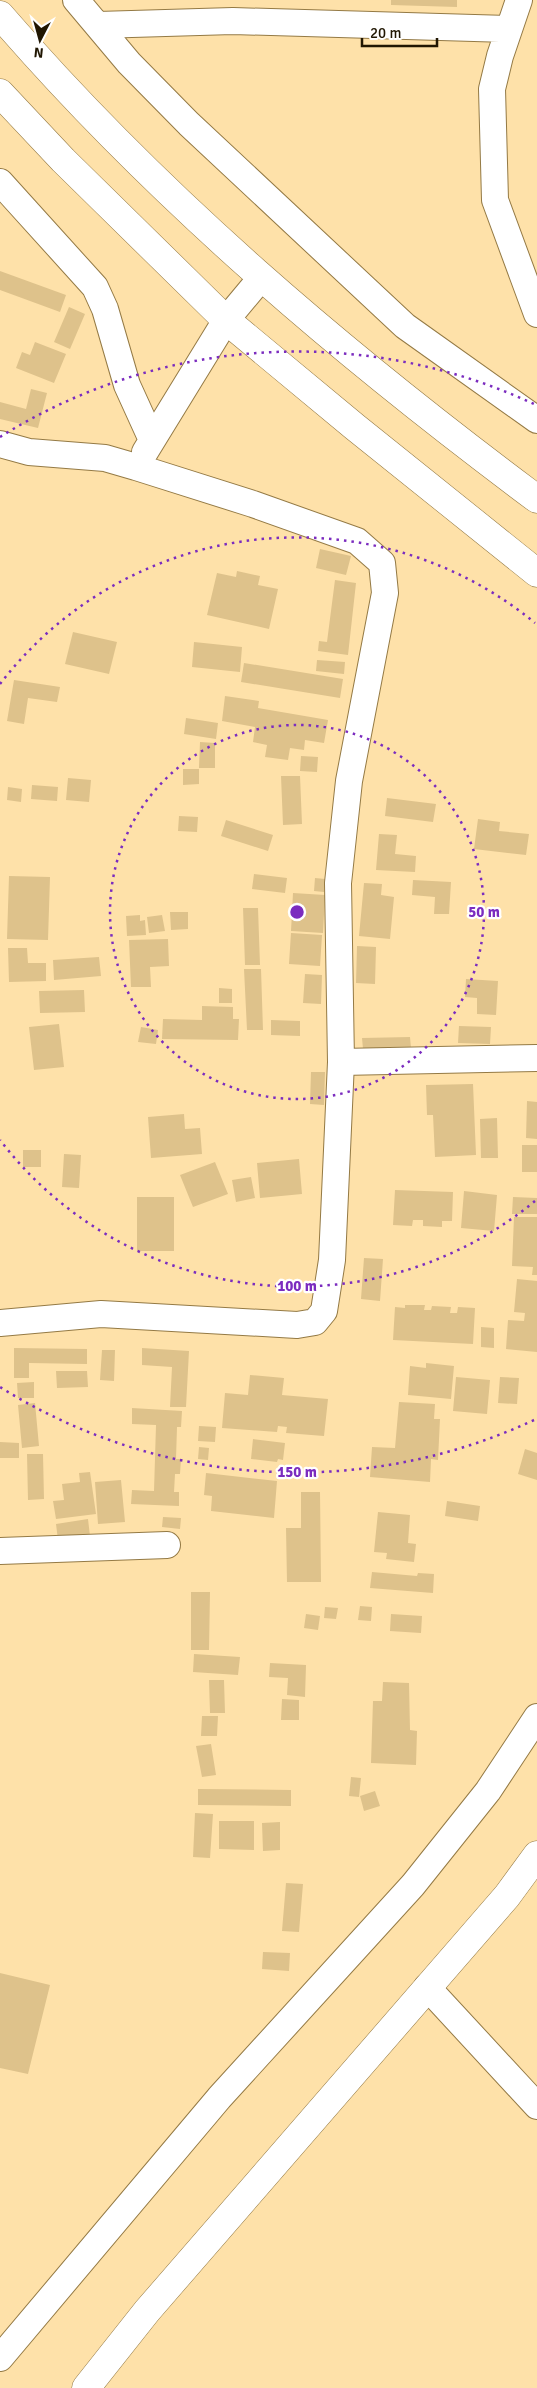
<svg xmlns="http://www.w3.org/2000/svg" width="537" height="2388" viewBox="0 0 537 2388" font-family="Signika,sans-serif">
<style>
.building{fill:#dec28b}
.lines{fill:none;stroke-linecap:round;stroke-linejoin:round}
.minor-casing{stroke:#947a45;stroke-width:28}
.major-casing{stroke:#947a45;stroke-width:29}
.minor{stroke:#fff;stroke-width:26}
.major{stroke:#fff;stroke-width:28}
.ring{fill:none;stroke:#7b2cbf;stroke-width:2.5;stroke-dasharray:2.5 5}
.centre{fill:#7b2cbf;stroke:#fff;stroke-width:2.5}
.ring-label{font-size:15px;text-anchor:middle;font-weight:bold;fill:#7b2cbf;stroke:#fff;stroke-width:4.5;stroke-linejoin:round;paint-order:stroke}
</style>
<rect width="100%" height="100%" fill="#fee1a9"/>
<path class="building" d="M391,0H457V7L391,5Z
M0,271L66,295L60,312L0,290Z
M69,307L85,314L70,349L54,342Z
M35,342L66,354L54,383L16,368L22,352L30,355Z
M31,389L47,393L38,428L0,419V402L26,409Z
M320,549L351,556L346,575L316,568Z
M237,571L260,576L258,585L278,589L269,629L207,615L217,573L236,577Z
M335,580L356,583L348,655L318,651L319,641L327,642Z
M73,632L117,642L109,674L65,664Z
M194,642L242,647L240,672L192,667Z
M317,660L345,662L344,674L316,671Z
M244,663L343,679L340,698L241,682Z
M14,680L60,687L57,702L28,698L24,724L7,721Z
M225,696L259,701L258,708L328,720L324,743L305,740L304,750L290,748L288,760L265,757L267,745L253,742L255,727L222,721Z
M186,718L218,723L216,739L184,734Z
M200,742L215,743V768H199Z
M301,756L318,757L317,772L300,771Z
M183,769H199V784L183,785Z
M281,776H300L302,824L283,825Z
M68,778L91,780L89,802L66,800Z
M32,785L58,787L57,801L31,799Z
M8,787L22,789L21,802L7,800Z
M387,798L436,804L433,822L385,816Z
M179,816L198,817L197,832L178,831Z
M478,819L500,822L499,831L529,834L526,855L474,849Z
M226,820L273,835L268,851L221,836Z
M379,834L397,835L395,854L416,856L415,872L376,870Z
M254,874L287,878L285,893L252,889Z
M9,876L50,877L48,940L7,939Z
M315,878L325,879L324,892L314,891Z
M413,880L451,882L449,914H434L435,897L412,895Z
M364,883L382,884L381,895L394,897L390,939L359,936Z
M293,893L325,895L323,933L291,931Z
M243,908H258L260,965H245Z
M170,912H188V929L171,930Z
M140,915V921L145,920L146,935L127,936L126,916Z
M162,915L165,931L149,933L147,917Z
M291,933L322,935L320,966L289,964Z
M168,939L169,966L150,967L151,987H131L129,940Z
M357,946L376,947L375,984L356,983Z
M8,948H27L28,963H46V981L9,982Z
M99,957L101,976L54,980L53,960Z
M244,969H261L263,1030H247Z
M305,974L322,975L321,1004L303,1003Z
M466,979L498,981L496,1015L477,1014V998L465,997Z
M219,988L232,989V1003H219Z
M84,990L85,1012L40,1013L39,991Z
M202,1006L233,1007V1019H239L238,1040L162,1039L163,1019L202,1020Z
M271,1020L300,1021V1036L271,1035Z
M59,1024L64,1067L34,1070L29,1027Z
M459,1026L491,1027L490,1044L458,1043Z
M141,1027L158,1030L156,1044L138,1042Z
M410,1037L411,1048L363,1049L362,1038Z
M311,1072H325L324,1105L310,1104Z
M473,1084L476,1155L435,1157L433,1115H427L426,1085Z
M527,1101L537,1102V1139L526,1138Z
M184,1114L185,1129L200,1128L202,1154L151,1158L148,1117Z
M497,1118L498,1158H481L480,1119Z
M522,1145H537V1172H522Z
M23,1150H41V1167H23Z
M64,1154L81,1155L79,1188L62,1187Z
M299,1159L302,1194L260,1198L257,1163Z
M215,1162L228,1194L193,1207L180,1175Z
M251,1177L255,1198L236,1202L232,1180Z
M395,1190L453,1192L452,1221H442V1227L423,1226V1220H413L412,1226L393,1225Z
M464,1191L497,1195L494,1231L461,1228Z
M137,1197H174V1251H137Z
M513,1197L537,1198V1214H512Z
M514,1217H537V1275H532L533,1267L512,1266Z
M364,1258L383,1259L380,1301L361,1299Z
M517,1279L537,1281V1352L506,1349L508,1320L524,1321L525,1313L514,1312Z
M405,1305H425L424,1310H431L432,1306L451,1307L450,1313H457L458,1307L475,1308L473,1344L393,1340L395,1307L405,1308Z
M481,1327L494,1328V1348L481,1347Z
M14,1348L87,1349V1364L29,1363V1378H14Z
M142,1348L189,1351L186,1407H170L172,1367L142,1365Z
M102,1350H115L114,1381L100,1380Z
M426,1363L454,1366L451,1399L408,1395L410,1366L426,1368Z
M56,1371H87L88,1387L57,1388Z
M250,1375L284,1378L282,1395L328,1399L324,1436L286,1433L287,1427L278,1426L277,1432L222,1428L225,1393L248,1395Z
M456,1377L490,1380L487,1414L453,1411Z
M500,1377L519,1378L517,1404L498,1403Z
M34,1382V1398H18L17,1383Z
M399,1402L435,1404L434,1419H440L438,1460L431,1459L430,1482L370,1477L372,1447L395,1448Z
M35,1403L39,1446L22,1448L18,1405Z
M132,1408L182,1411L181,1427H177L176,1459H181L180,1474H175L174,1492H179V1506L131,1504L132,1490L154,1491L156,1425L132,1424Z
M199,1426L216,1427L215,1442L198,1441Z
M253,1439L285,1443L283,1460L278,1459L277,1462L251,1459Z
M0,1442L19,1443V1458H0Z
M199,1447L209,1448L208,1460L198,1459Z
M525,1449L537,1453V1480L518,1474Z
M27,1454H43L44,1499L28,1500Z
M90,1472L96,1514L56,1519L53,1501L64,1500L62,1484L80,1482L79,1473Z
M206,1473L277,1481L274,1518L211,1511L212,1496L204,1495Z
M121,1480L125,1522L98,1524L95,1482Z
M301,1492H320L321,1582H287L286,1528H301Z
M447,1501L480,1506L478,1521L445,1516Z
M378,1512L410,1515L408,1543L416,1544L414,1562L386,1559L387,1553L374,1552Z
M163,1517L181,1518L180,1529L162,1527Z
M88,1519L90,1536L58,1540L56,1524Z
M372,1572L417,1576L418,1573L434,1574L433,1593L370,1588Z
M191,1592H210L209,1650H191Z
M360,1606L372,1607L371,1621L358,1620Z
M325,1607L338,1608L336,1619L324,1618Z
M306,1614L320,1616L318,1630L304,1628Z
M391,1614L422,1616L421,1633L390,1631Z
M194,1654L240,1657L238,1675L193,1672Z
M270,1663L306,1665L305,1697L287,1695L288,1678L269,1677Z
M209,1680H224L225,1713H210Z
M383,1682L409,1683L410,1730L417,1731L416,1765L371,1763L373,1701H382Z
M282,1699L299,1700V1720H281Z
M202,1716H218L217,1736H201Z
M211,1744L216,1775L202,1777L196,1746Z
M351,1777L361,1778L359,1797L349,1796Z
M198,1789L291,1790V1806L198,1805Z
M375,1791L380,1806L364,1811L360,1796Z
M195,1813L213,1814L210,1858L193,1857Z
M219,1821H254V1850L219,1849Z
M280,1822V1850L263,1851L262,1823Z
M286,1883L303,1884L299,1932L282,1931Z
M263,1952L290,1953L289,1971L262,1969Z
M0,1973L50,1985L28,2074L0,2068Z"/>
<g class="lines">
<defs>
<path id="minor" d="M76,0L129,63L189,124L405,326L537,420
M519,0L500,56L492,89L495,200L537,314
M98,25L233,21L508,29
M0,182L95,287L105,309L127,385L152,440
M0,444L29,452L105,458L136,467L253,504L357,541L382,563L385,593L349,781L338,883L341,1062L332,1260L324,1311L315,1322L297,1325L101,1314L0,1323
M145,452L226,320L261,278
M341,1062L537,1058
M0,1551L167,1545
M427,1987L537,2106
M0,2358L219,2098L413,1885L488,1791L537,1717"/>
<path id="major" d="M0,15C158,198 344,355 537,499
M0,93L63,160L226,320L355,427L537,573
M86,2388L147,2311L507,1896L537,1855"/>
</defs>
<use href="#minor" class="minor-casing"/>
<use href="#major" class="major-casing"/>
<use href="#minor" class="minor"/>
<use href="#major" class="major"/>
</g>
<g class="ring">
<circle cx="297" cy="912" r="187"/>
<path d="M535 1201A374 374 0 0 1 0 1140M0 684A374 374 0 0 1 535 623"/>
<path d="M534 1420A560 560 0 0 1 0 1387M0 437A560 560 0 0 1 534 404"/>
</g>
<circle cx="297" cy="912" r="8" class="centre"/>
<g class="ring-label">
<text x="484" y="917">50 m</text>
<text x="297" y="1291">100 m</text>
<text x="297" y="1477">150 m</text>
</g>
<g transform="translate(40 40) rotate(186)" stroke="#ffffff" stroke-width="4" paint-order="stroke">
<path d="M0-4L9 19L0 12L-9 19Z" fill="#201602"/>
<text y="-8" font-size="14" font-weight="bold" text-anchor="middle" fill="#201602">N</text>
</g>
<path d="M362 38v8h75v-8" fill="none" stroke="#201602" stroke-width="2.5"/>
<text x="370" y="38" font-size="15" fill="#201602" stroke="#ffffff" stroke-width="4" paint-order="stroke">20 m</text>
</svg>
